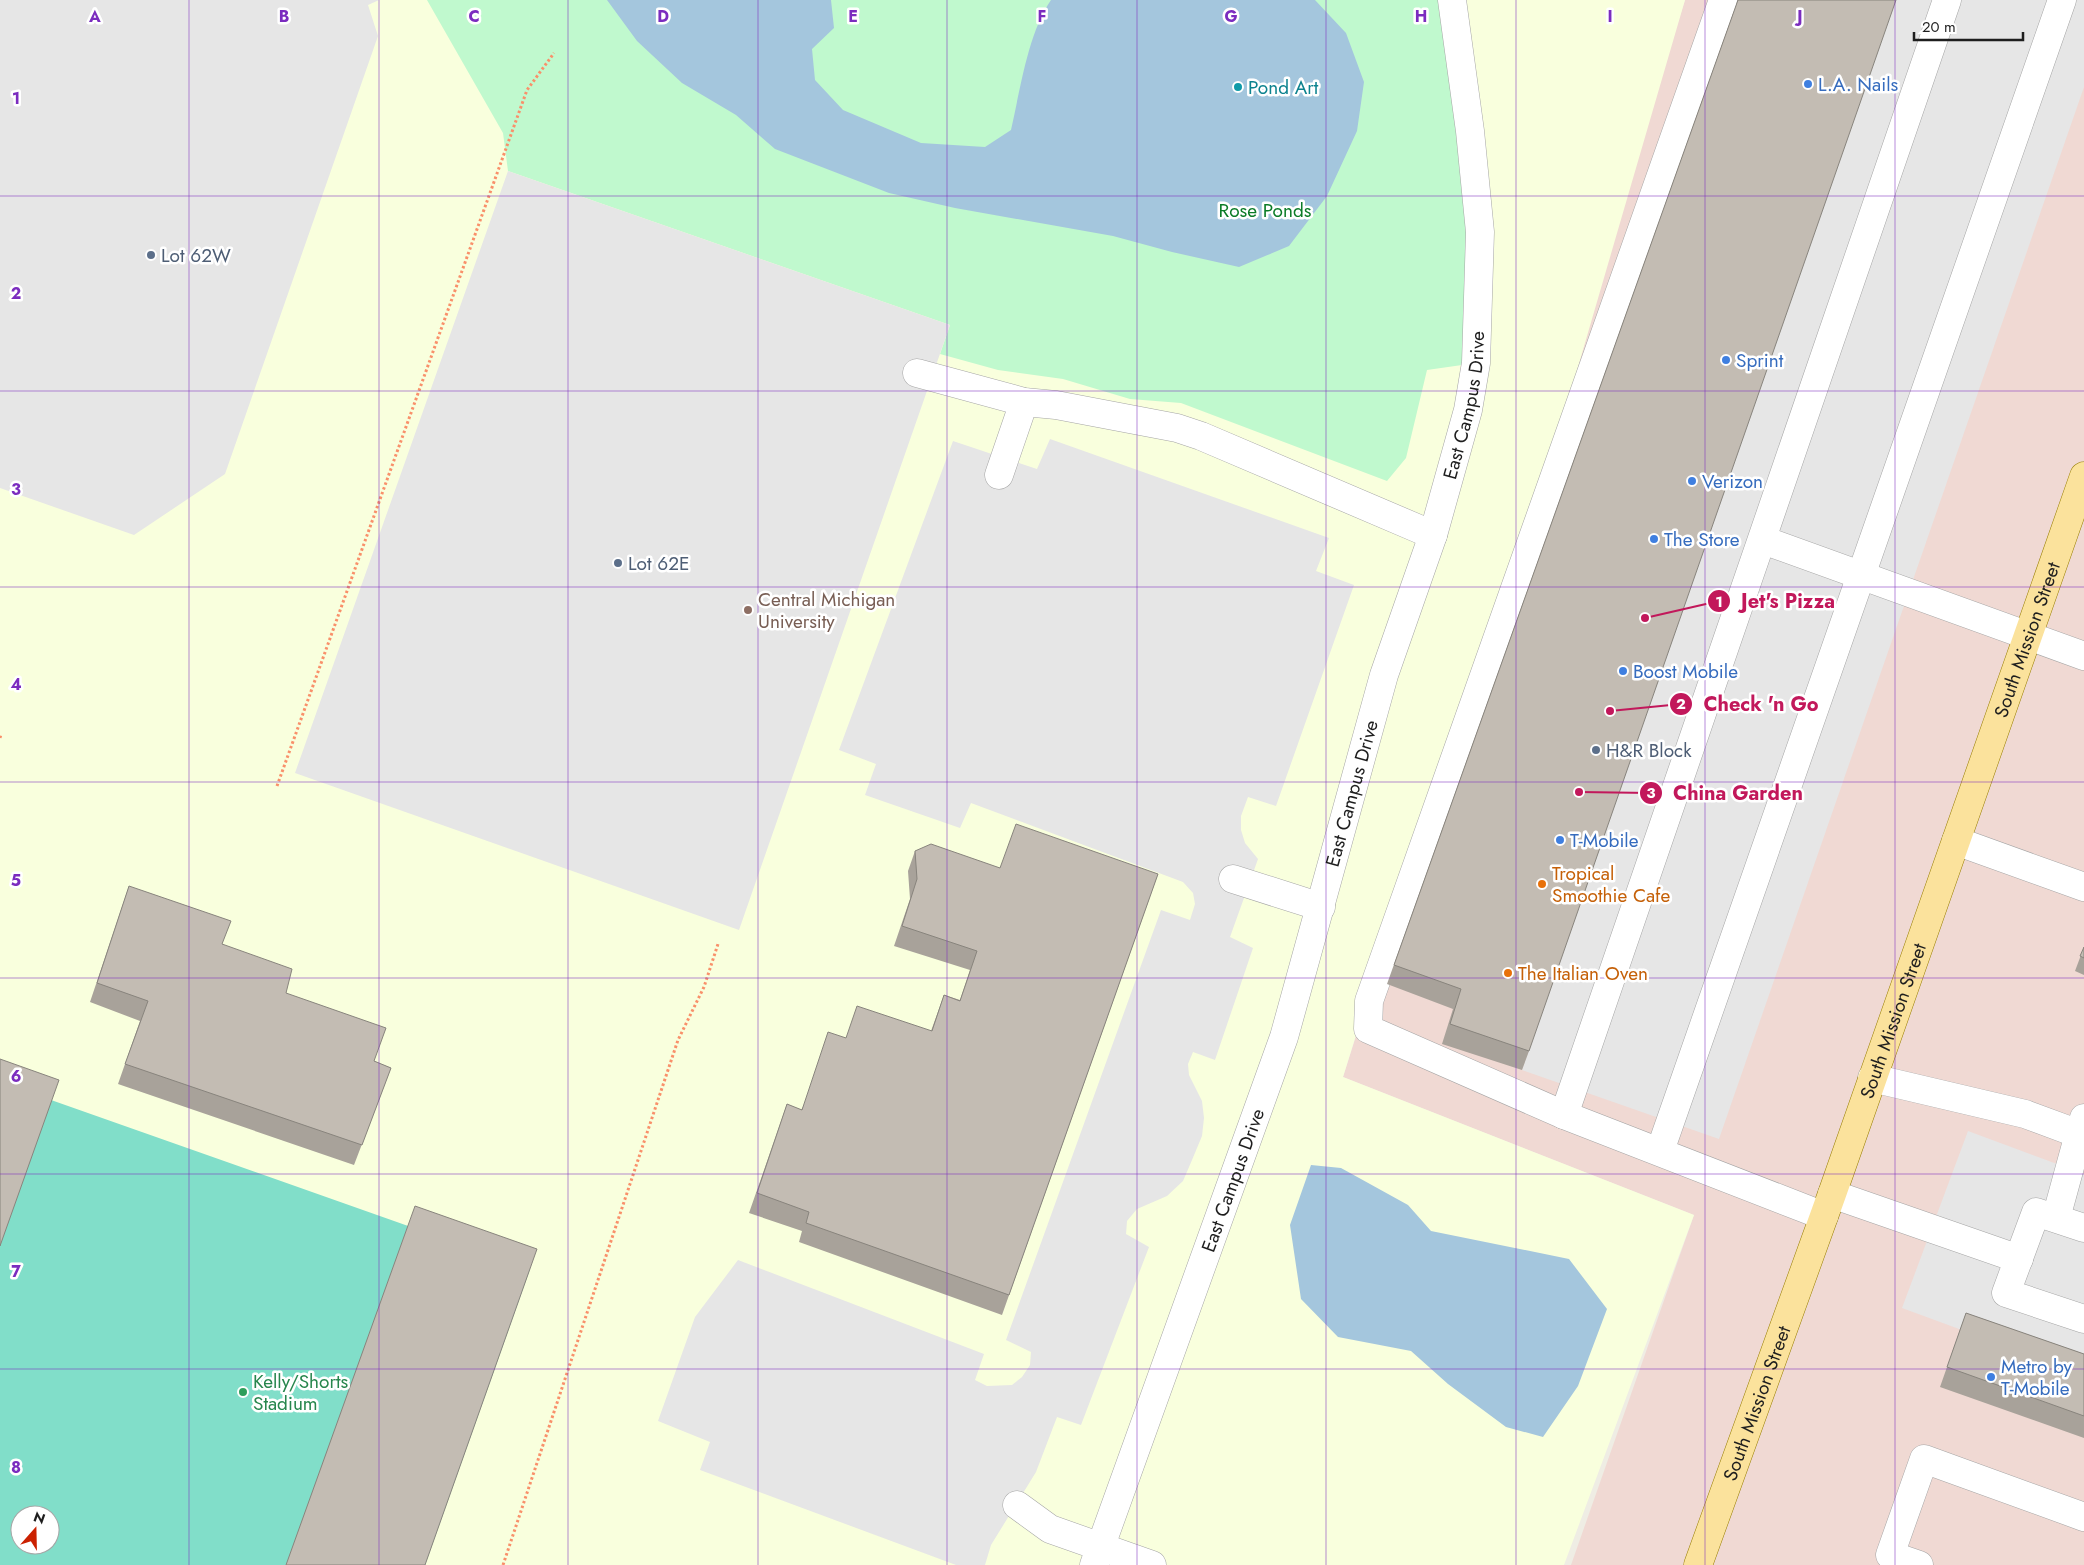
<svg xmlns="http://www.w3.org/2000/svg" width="2084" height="1565" viewBox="0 0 2084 1565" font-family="Jost,sans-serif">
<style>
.commercial{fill:#f0d9d3}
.education{fill:#f9ffdd;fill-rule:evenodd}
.park{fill:#c0f9ce}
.pitch{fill:#81dec9;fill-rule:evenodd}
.parking{fill:#e6e6e6}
.water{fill:#a4c6dd}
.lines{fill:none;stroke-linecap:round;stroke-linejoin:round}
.minor-casing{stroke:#a5a5a5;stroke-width:29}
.major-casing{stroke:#977e00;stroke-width:29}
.path{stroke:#f9906a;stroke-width:3;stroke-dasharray:2.5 2.5;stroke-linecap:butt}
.minor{stroke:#fff;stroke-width:28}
.major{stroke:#fbe29c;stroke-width:28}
.wall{fill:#a8a29a}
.building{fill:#c3bcb3;stroke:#88847d}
.grid{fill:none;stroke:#7b2cbf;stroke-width:1;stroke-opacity:0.55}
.shop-dot{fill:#3f7fe0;stroke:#fff;stroke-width:2}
.culture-dot{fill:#0f9aa8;stroke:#fff;stroke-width:2}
.service-dot{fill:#5c6f8a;stroke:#fff;stroke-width:2}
.education-dot{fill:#8d6e63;stroke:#fff;stroke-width:2}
.food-dot{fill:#e8710a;stroke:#fff;stroke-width:2}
.leisure-dot{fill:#2e9e5b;stroke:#fff;stroke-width:2}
.labels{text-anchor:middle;stroke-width:5;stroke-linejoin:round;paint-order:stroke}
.shop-label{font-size:19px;fill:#366cbe;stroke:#fff;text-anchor:start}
.culture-label{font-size:19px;fill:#0d838f;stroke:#fff;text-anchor:start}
.park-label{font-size:19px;fill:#0c7c27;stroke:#fff}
.service-label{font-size:19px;fill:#4e5e75;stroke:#fff;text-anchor:start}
.street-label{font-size:19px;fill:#1e1e1e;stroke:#fff}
.education-label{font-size:19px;fill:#785e54;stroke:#fff;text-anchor:start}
.food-label{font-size:19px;fill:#c56008;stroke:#fff;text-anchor:start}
.leisure-label{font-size:19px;fill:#27864d;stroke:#fff;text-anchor:start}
.grid-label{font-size:16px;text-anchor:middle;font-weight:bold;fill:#7b2cbf;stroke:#fff;stroke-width:5;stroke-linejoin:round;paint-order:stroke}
.leader{fill:none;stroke:#c2185b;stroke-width:2}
.callout-dot{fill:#c2185b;stroke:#fff;stroke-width:2}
.mark-label{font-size:15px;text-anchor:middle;font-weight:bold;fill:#fff}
.callout-label{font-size:20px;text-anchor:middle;font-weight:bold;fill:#c2185b;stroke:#fff;stroke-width:5;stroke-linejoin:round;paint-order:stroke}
</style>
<rect width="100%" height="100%" fill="#efede4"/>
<path class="commercial" d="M1685,0H2084V1565H1571L1694,1215L1343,1077Z"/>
<path class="education" d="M0,0H1685L1564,415L1427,806L1343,1077L1694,1215L1564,1565H0ZM20,1515H50V1545H20Z"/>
<path class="park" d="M427,0H1452L1476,363L1427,370L1406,458L1387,481L1181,403L1130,399L1063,379L998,370L940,354L950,325L508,171L503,133Z"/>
<path class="pitch" d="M0,1082L530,1269L425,1565H0ZM20,1515H50V1545H20Z"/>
<path class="parking" d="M0,0H379L368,5L378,36L225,474L134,535L0,488Z
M1894,0H2084V87L1719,1139L1522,1070Z
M508,171L950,325L739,930L295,773Z
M1050,439L1329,538L1316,571L1354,585L1276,806L1248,797L1241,816V830L1245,843L1258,859L1230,937L1253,948L1215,1060L1193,1052L1188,1064L1189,1075L1202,1101L1204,1118L1202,1136L1192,1160L1183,1181L1167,1196L1137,1209L1127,1221L1126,1234L1149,1247L1081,1425L1057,1417L1036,1472L991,1545L985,1565H956L700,1470L710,1442L658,1421L695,1317L738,1260L984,1354L975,1380L987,1386L1012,1385L1022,1377L1030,1365L1031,1352L1006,1340L1161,910L1190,920L1195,904L1193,893L1183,882L971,803L960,828L865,795L876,764L839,750L953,441L1037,469Z
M1968,1131L2084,1174V1375L1902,1308Z"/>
<path class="water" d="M607,0H831L834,28L812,49L815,80L843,110L921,143L985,147L1011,130C1020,91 1028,33 1051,0H1315L1346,33L1364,82L1357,131L1327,196L1289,246L1239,267L1172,252L1113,236L955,208L889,193L775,149L736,115L682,83L637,41Z
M1311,1165L1341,1168L1408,1205L1431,1231L1569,1259L1607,1309L1578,1386L1543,1437L1506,1427L1448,1384L1411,1351L1338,1337L1301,1299L1290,1225Z"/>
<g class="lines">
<defs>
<g id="minor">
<path d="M1723,0L1369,1001L1368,1029L1564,1115L1824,1216"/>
<path d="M917,373L1024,402L1056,405L1177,428L1201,436L1433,535"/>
<path d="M999,475L1024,402"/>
<path d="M1763,540L2084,656"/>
<path d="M1956,841L2084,887"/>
<path d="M1233,879L1321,907"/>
<path d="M1872,1078L2025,1114L2079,1134L2084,1118"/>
<path d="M1564,1115L1947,0"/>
<path d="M1660,1151L2062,0"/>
<path d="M1832,1194L2019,1259"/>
<path d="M2056,1218L2079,1134"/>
<path d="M2084,1228L2036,1212L2006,1293L2084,1319"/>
<path d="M1017,1505L1050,1529L1152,1565"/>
<path id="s1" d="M1094,1565L1284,1037L1384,675L1433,535L1468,410L1476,363L1480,232L1470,131L1452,0"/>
<path d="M1919,1565L1890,1555L1924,1459L2084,1517"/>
</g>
<g id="major">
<path id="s2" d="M1698,1565L1832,1194L2084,476"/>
</g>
</defs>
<use href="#minor" class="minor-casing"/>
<use href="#major" class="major-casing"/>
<path class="path" d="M0,738L1,734
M277,786L527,90L554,53
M503,1565L678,1040L704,987L718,944"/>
<use href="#minor" class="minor"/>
<use href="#major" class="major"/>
</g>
<path class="wall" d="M1738,0L1529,1051L1522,1070L1442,1044L1453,1009L1387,984Z
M915,851L1000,868L1158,874L1002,1315L799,1242L802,1231L749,1213L787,1104L801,1110L846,1038L931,1031L944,995L960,1000L970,970L894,946L910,899L908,871Z
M129,886L222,944L374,1061L391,1068L354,1165L118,1084L140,1021L90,1002Z
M2084,947V975L2075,971Z
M1966,1313L2084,1354V1438L1940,1387Z"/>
<path class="building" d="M1738,0H1896L1529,1051L1450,1024L1461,989L1394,965Z
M1016,824L1158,874L1009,1295L806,1223L809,1212L757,1193L787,1104L802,1110L828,1032L846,1038L857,1006L932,1031L944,995L960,1001L977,951L902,926L917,879L915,851L931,844L1000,868Z
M129,886L231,921L222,944L292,969L286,993L386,1028L374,1061L391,1068L362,1145L125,1064L148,1001L97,983Z
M2084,947V958L2080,956Z
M0,1059L59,1080L0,1246Z
M415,1206L537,1249L425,1565H286Z
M1966,1313L2084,1354V1416L1947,1367Z"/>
<path class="grid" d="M189,0V1565M379,0V1565M568,0V1565M758,0V1565M947,0V1565M1137,0V1565M1326,0V1565M1516,0V1565M1705,0V1565M1895,0V1565M0,196H2084M0,391H2084M0,587H2084M0,782H2084M0,978H2084M0,1174H2084M0,1369H2084"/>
<g class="shop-dot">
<circle cx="1808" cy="84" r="5"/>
<circle cx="1726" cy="360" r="5"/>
<circle cx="1692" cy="481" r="5"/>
<circle cx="1654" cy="539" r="5"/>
<circle cx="1623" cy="671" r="5"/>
<circle cx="1560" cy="840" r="5"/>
<circle cx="1991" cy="1377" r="5"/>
</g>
<circle class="culture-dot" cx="1238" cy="87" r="5"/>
<g class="service-dot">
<circle cx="151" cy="255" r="5"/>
<circle cx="618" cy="563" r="5"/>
<circle cx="1596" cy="750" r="5"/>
</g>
<circle class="education-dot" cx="748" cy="610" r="5"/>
<g class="food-dot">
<circle cx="1542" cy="884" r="5"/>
<circle cx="1508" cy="973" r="5"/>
</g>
<circle class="leisure-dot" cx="243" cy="1392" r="5"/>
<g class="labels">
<g class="shop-label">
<text x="1818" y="91">L.A. Nails</text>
<text x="1736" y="367">Sprint</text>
<text x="1702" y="488">Verizon</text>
<text x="1664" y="546">The Store</text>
<text x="1633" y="678">Boost Mobile</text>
<text x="1570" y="847">T-Mobile</text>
<text x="2001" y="1373">Metro by<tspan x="2001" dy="22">T-Mobile</tspan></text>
</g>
<g class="culture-label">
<text x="1248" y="94">Pond Art</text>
</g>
<g class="park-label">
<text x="1265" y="217">Rose Ponds</text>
</g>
<g class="service-label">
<text x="161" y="262">Lot 62W</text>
<text x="628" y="570">Lot 62E</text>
<text x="1606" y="757">H&amp;R Block</text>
</g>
<g class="street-label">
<text dy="7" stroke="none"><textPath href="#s1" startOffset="1219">East Campus Drive</textPath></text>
<text dy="7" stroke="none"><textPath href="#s2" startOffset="982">South Mission Street</textPath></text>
<text dy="7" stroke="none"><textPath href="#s1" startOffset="814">East Campus Drive</textPath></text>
<text dy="7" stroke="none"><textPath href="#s2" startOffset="578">South Mission Street</textPath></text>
<text dy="7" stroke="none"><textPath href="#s1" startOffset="409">East Campus Drive</textPath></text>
<text dy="7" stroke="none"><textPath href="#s2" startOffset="172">South Mission Street</textPath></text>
</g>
<g class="education-label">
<text x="758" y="606">Central Michigan<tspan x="758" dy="22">University</tspan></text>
</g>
<g class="food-label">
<text x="1552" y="880">Tropical<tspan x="1552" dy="22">Smoothie Cafe</tspan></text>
<text x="1518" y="980">The Italian Oven</text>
</g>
<g class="leisure-label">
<text x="253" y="1388">Kelly/Shorts<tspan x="253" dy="22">Stadium</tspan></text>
</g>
</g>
<g class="grid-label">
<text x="95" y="22">A</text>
<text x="284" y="22">B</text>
<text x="474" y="22">C</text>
<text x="663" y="22">D</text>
<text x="853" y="22">E</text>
<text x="1042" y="22">F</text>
<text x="1231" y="22">G</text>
<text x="1421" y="22">H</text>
<text x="1610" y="22">I</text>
<text x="1800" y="22">J</text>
<text x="16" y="104">1</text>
<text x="16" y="299">2</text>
<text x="16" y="495">3</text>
<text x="16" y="690">4</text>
<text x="16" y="886">5</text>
<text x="16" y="1082">6</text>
<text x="16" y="1277">7</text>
<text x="16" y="1473">8</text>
</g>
<path class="leader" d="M1645 618L1719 601M1610 711L1681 704M1579 792L1651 793"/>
<g class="callout-dot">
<circle cx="1645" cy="618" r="5"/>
<circle cx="1610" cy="711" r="5"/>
<circle cx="1579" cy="792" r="5"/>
<circle cx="1719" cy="601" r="12"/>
<circle cx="1681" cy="704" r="12"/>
<circle cx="1651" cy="793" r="12"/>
</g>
<g class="mark-label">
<text x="1719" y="607">1</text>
<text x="1681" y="709">2</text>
<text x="1651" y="798">3</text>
</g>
<g class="callout-label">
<text x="1788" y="608">Jet's Pizza</text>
<text x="1761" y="711">Check 'n Go</text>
<text x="1738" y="800">China Garden</text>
</g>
<g transform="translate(35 1530) rotate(20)"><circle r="24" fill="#ffffff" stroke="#a5a5a5"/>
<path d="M0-4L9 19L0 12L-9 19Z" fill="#cb2101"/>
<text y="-8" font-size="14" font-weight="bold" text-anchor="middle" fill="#1e1e1e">N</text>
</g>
<path d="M1914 32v8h109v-8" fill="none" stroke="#1e1e1e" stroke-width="2.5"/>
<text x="1922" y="32" font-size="15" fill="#1e1e1e" stroke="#ffffff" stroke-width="4" paint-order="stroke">20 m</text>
</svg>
